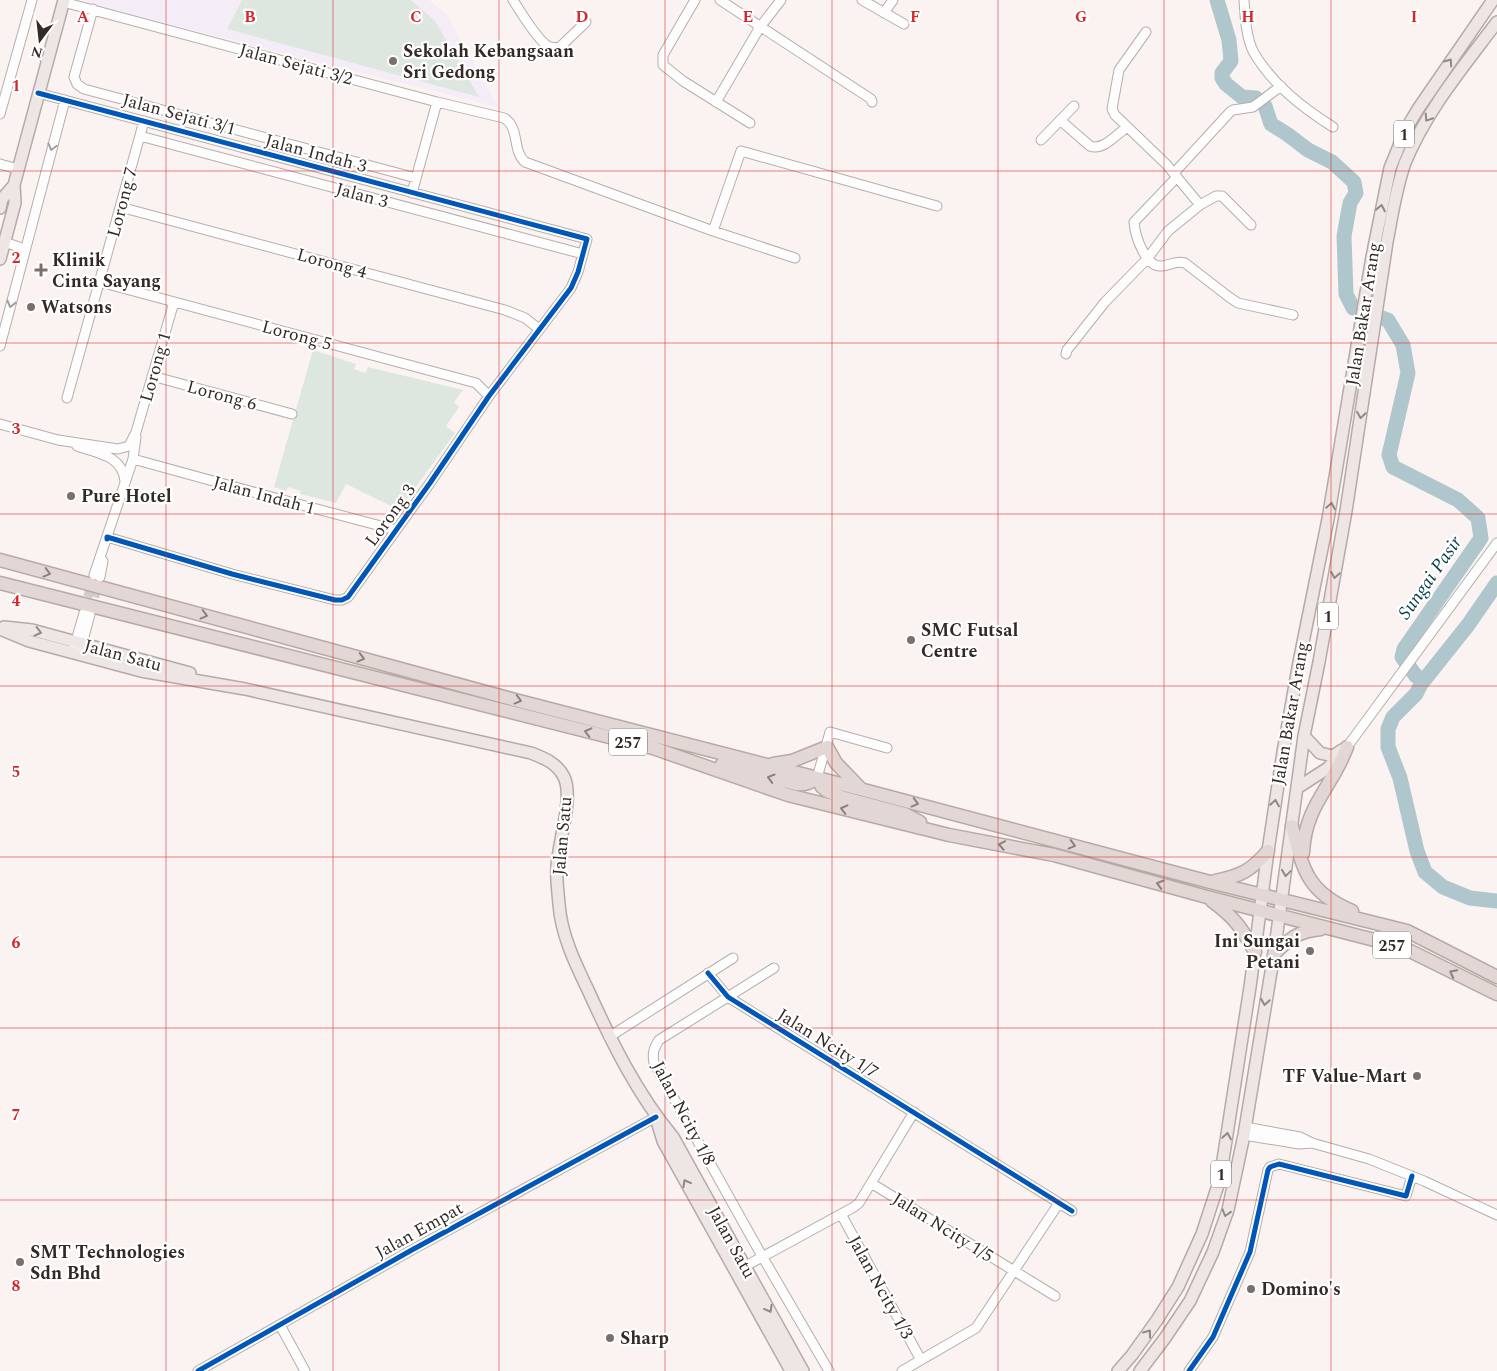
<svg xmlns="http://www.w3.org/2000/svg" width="1497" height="1371" viewBox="0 0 1497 1371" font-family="Spectral,serif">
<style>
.education{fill:#f4ecf7}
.green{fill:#dde7df}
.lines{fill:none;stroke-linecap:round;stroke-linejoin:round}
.river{stroke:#afc6cd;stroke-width:15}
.minor-tunnel{stroke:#d2cbc8;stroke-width:9;stroke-dasharray:9 4.5;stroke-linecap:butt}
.minor-casing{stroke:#b6aeab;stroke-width:11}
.major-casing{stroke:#b7a9a6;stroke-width:14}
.highway-casing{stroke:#b7a9a6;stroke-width:15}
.minor{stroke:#fefdfd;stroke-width:9}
.major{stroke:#ede6e5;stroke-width:11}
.highway{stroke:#e2d7d5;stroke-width:12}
.cycleway-casing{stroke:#fff;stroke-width:8}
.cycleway{stroke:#0057b8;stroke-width:5}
.oneway{stroke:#908885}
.oneway2{stroke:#a39e9c}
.oneway3{stroke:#8b807d}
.grid{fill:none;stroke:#d62828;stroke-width:1;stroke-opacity:0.55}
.poi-dot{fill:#79706c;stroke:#fff;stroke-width:2}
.labels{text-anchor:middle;stroke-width:4.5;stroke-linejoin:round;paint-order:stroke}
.shield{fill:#fff;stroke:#716a66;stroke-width:1}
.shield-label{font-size:16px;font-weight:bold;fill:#342a25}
.poi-label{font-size:18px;font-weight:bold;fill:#342a25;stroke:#fff;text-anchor:start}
.street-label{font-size:18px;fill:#342a25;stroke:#fff}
.water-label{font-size:19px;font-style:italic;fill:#083e4c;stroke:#fff}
.grid-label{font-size:16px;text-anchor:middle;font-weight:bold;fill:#d62828;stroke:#fff;stroke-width:4.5;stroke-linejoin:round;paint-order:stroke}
</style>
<rect width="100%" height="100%" fill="#faf3f1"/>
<path class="education" d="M87,0H429L446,14L498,107L86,3Z"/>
<path class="green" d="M242,0H411L435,21L479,97L227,29Z
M313,350L356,364L354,369L365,373L368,367L463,390L454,402L459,407L446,426L455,433L399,510L346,484L336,503L300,494L301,491L288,487L286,491L274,487Z"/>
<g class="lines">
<path class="river" d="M1217,0L1229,40L1231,61L1222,73V78L1226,84L1242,97L1256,98L1265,106L1271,124L1287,134L1308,150L1332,162L1354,182L1356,193L1350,203L1344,236L1346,294L1353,308L1388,320L1403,345L1408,373L1389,455L1393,467L1458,500L1478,518L1481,538L1404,649L1402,657L1416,676L1420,678L1421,684L1416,694L1393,717L1388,729V747L1400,778L1417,851L1425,872L1443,887L1470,898L1497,901
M1421,684L1468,625L1497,583"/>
<path class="minor-tunnel" d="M84,610L93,579
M91,610L99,582"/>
<defs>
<path id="minor" d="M513,0C520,11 538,41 548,46C552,48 556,48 560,47L586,22
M695,0L663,55V65L683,81L750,123
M720,0L871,99L872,102
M862,0L904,24
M1244,0C1245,17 1246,38 1254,53C1273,85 1303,108 1333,127
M63,2L437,102L412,193
M93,9L74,77L77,84L84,89L416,178
M884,13L893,0
M1146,32L1119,70L1112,109L1115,115L1166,164L1200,205
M38,93L587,239L578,272L571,288L489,396L430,483L348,597L342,600H335L232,574L107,537
M437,102L504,118C520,127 512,151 525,162L713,231L795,258
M716,102L760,27L781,0
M0,114L32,0
M1060,120L1090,146C1103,151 1116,135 1127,127
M140,136L583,254
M1041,140L1074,106
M0,164L18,169
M1174,173L1230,112L1233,110L1253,107L1281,86
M1177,177L1134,222C1135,235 1145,268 1162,266C1171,265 1177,260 1185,263L1229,297L1238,303L1293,315
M120,207L505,310L525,318L539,329
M713,231L741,151L937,206
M4,242L25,249
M100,282L476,383L489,396
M0,346L65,100
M1066,354L1067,350L1105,302L1147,259L1168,231L1200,205L1216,196H1222L1251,225
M152,376L292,414
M67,398L144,121
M0,424L58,440L118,449L129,446L136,432L174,302
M77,446C97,453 122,455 125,481
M133,459L264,495L396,530
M94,575L133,459L136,437
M100,577L103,561
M74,648L84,613
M81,648L90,614
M1347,747L1497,543
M817,778L830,732L887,748
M774,968L659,1040C654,1048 652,1053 654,1063L762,1256L829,1371
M708,973L728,997L1072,1211
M609,1037L733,958
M1245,1127L1300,1137L1312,1143L1369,1159L1424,1181L1497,1215
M1244,1135L1299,1144L1312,1143
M871,1183L1055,1296
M841,1214L921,1360
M740,1269L854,1207L859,1203L914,1112
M280,1325L305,1371
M198,1371L410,1251L656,1117
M902,1371L976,1328L1059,1203
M1189,1371L1213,1337L1250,1252L1268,1170L1270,1167L1279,1164L1406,1196L1412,1176"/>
<path id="major" d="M0,208L2,199L14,185
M0,259L15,203L14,185L64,0
M4,627L32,630L190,673
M0,629L29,641L141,671L245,689L531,753C544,758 557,763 564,777C574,798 558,842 557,867C556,879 558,892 559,904C561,934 575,963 588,990C611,1041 637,1094 673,1137L803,1371
M1304,736L1320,753L1333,756L1342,750
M1297,788L1328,768L1344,750
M657,1121L663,1141L791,1371
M1118,1371L1132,1355L1157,1320L1178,1287L1202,1234L1220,1179L1250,987L1268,851L1283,752L1299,662L1328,519L1372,257L1390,168L1406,129L1418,109L1493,0
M1140,1371L1165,1338L1190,1301L1213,1252L1228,1210L1244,1135L1274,954L1304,736L1319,662L1346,511L1387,242C1392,216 1396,188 1405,163C1426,111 1464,66 1497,22"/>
<path id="highway" d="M0,560L515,700L860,789L1210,882L1387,926L1407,931L1497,977
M0,583L653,748L788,795L949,835L1054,855L1207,897L1402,947L1497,994
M722,764L796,784C805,785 810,783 817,778
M773,764L792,761L827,747L836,763L860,788
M817,778L822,787L827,791L841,797L905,814L920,822
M1292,826C1303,870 1307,892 1352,911
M1303,853C1305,805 1332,788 1347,747
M1215,881C1240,876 1251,871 1268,851
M1212,901C1235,918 1241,927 1255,952
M1274,954C1289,939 1298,931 1321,929"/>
</defs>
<use href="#minor" class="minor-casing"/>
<use href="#major" class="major-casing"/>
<use href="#highway" class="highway-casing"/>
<use href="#minor" class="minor"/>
<use href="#major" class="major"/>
<use href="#highway" class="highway"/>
<defs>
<path id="cycleway" d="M38,93L587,239L578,272L571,288L489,396L430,483L348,597L342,600H335L232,574L107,537V539
M708,973L728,997L1072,1211
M198,1371L410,1251L656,1117
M1189,1371L1213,1337L1250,1252L1268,1170L1270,1167L1279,1164L1406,1196L1412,1176"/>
</defs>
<use href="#cycleway" class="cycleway-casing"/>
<use href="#cycleway" class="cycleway"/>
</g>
<defs><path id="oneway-chevron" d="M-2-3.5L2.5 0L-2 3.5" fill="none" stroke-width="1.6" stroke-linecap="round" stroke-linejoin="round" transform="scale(1.25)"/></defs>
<g class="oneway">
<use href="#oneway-chevron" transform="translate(1449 62) rotate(-55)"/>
<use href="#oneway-chevron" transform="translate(1428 118) rotate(123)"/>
<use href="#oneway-chevron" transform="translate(1381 208) rotate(-79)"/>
<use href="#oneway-chevron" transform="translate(1361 415) rotate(99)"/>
<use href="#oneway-chevron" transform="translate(1331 506) rotate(-80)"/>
<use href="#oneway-chevron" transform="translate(1335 575) rotate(100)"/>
<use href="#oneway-chevron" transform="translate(38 632) rotate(14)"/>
<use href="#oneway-chevron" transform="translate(1275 803) rotate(-81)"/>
<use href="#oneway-chevron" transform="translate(1286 873) rotate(98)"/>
<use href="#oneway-chevron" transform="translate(1265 1002) rotate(99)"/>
<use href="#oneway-chevron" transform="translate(1227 1136) rotate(-81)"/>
<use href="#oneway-chevron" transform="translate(686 1183) rotate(-119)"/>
<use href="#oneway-chevron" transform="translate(1226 1213) rotate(107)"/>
<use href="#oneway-chevron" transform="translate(769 1309) rotate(61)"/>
<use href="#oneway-chevron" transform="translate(1148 1333) rotate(-54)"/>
</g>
<g class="oneway2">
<use href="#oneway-chevron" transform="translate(52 147) rotate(105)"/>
<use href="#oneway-chevron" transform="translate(11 304) rotate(104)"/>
</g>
<g class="oneway3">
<use href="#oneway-chevron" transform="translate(47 573) rotate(15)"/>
<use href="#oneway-chevron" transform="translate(204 615) rotate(15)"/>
<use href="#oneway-chevron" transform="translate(361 658) rotate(15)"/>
<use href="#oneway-chevron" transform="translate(518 700) rotate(15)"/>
<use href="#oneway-chevron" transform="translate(588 732) rotate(-166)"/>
<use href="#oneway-chevron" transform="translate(771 778) rotate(-164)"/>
<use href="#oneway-chevron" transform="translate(915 803) rotate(15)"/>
<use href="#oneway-chevron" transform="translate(844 809) rotate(-166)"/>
<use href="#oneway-chevron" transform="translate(1002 845) rotate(-169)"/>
<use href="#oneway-chevron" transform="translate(1072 845) rotate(15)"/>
<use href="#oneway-chevron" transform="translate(1160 884) rotate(-164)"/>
<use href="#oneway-chevron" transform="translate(1453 973) rotate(-153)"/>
</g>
<path class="grid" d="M166,0V1371M333,0V1371M499,0V1371M665,0V1371M832,0V1371M998,0V1371M1164,0V1371M1331,0V1371M0,171H1497M0,343H1497M0,514H1497M0,686H1497M0,857H1497M0,1028H1497M0,1200H1497"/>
<g class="poi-dot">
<circle cx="393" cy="61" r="5"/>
<path d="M38.5 262.5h5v5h5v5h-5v5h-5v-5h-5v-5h5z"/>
<circle cx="31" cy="307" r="5"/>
<circle cx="71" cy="496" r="5"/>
<circle cx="911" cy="640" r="5"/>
<circle cx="1310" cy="951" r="5"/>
<circle cx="1417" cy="1076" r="5"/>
<circle cx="20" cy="1262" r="5"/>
<circle cx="1251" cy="1289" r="5"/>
<circle cx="610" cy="1338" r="5"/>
</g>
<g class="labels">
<g class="shield">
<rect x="1394" y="120.5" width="20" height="27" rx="4"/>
<rect x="1318" y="602.5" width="20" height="27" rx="4"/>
<rect x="609" y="728.5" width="38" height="27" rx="4"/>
<rect x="1373" y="931.5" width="38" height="27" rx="4"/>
<rect x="1211" y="1160.5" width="20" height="27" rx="4"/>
</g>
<g class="shield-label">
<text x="1404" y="140">1</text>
<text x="1328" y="622">1</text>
<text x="628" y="748">257</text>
<text x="1392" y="951">257</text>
<text x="1221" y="1180">1</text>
</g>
<g class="poi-label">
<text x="403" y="57">Sekolah Kebangsaan<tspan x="403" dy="21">Sri Gedong</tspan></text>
<text x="52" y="266">Klinik<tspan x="52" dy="21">Cinta Sayang</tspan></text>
<text x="41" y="313">Watsons</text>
<text x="81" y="502">Pure Hotel</text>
<text x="921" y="636">SMC Futsal<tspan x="921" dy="21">Centre</tspan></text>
<text x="1300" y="947" text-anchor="end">Ini Sungai<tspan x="1300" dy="21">Petani</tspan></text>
<text x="1407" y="1082" text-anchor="end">TF Value-Mart</text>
<text x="30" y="1258">SMT Technologies<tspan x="30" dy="21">Sdn Bhd</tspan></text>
<text x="1261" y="1295">Domino's</text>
<text x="620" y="1344">Sharp</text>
</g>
<g class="street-label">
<text transform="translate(296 64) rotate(15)" y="6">Jalan Sejati 3/2</text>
<text transform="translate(179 114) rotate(15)" y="6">Jalan Sejati 3/1</text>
<text transform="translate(316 153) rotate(15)" y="6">Jalan Indah 3</text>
<text transform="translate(362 195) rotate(15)" y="6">Jalan 3</text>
<text transform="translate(122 202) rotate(-75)" y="6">Lorong 7</text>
<text transform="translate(332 263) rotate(15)" y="6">Lorong 4</text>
<text transform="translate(1363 314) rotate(-81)" y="6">Jalan Bakar Arang</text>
<text transform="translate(297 335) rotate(15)" y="6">Lorong 5</text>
<text transform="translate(155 367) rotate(-74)" y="6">Lorong 1</text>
<text transform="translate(222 395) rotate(15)" y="6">Lorong 6</text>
<text transform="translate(264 495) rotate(15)" y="6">Jalan Indah 1</text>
<text transform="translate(390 515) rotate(-54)" y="6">Lorong 3</text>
<text transform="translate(123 655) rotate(15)" y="6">Jalan Satu</text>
<text transform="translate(1290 713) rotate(-80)" y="6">Jalan Bakar Arang</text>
<text transform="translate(562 836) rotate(-85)" y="6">Jalan Satu</text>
<text transform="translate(828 1043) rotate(32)" y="6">Jalan Ncity 1/7</text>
<text transform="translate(684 1113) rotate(62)" y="6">Jalan Ncity 1/8</text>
<text transform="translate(943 1227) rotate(32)" y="6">Jalan Ncity 1/5</text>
<text transform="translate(419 1230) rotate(-29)" y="6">Jalan Empat</text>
<text transform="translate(732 1242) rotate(61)" y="6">Jalan Satu</text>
<text transform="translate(881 1287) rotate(61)" y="6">Jalan Ncity 1/3</text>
</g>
<g class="water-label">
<text transform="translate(1429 577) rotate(-55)" y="7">Sungai Pasir</text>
</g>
</g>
<g class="grid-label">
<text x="83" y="22">A</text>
<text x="250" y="22">B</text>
<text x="416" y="22">C</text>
<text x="582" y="22">D</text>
<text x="748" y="22">E</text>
<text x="915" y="22">F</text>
<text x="1081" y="22">G</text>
<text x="1248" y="22">H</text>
<text x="1414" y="22">I</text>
<text x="16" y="91">1</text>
<text x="16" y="263">2</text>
<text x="16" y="434">3</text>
<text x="16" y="606">4</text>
<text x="16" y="777">5</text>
<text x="16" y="948">6</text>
<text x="16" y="1120">7</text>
<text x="16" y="1291">8</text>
</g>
<g transform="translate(40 40) rotate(195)" stroke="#ffffff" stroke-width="4" paint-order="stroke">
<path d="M0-4L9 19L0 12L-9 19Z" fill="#342a25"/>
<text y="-8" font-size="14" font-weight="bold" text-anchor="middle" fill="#342a25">N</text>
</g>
</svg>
